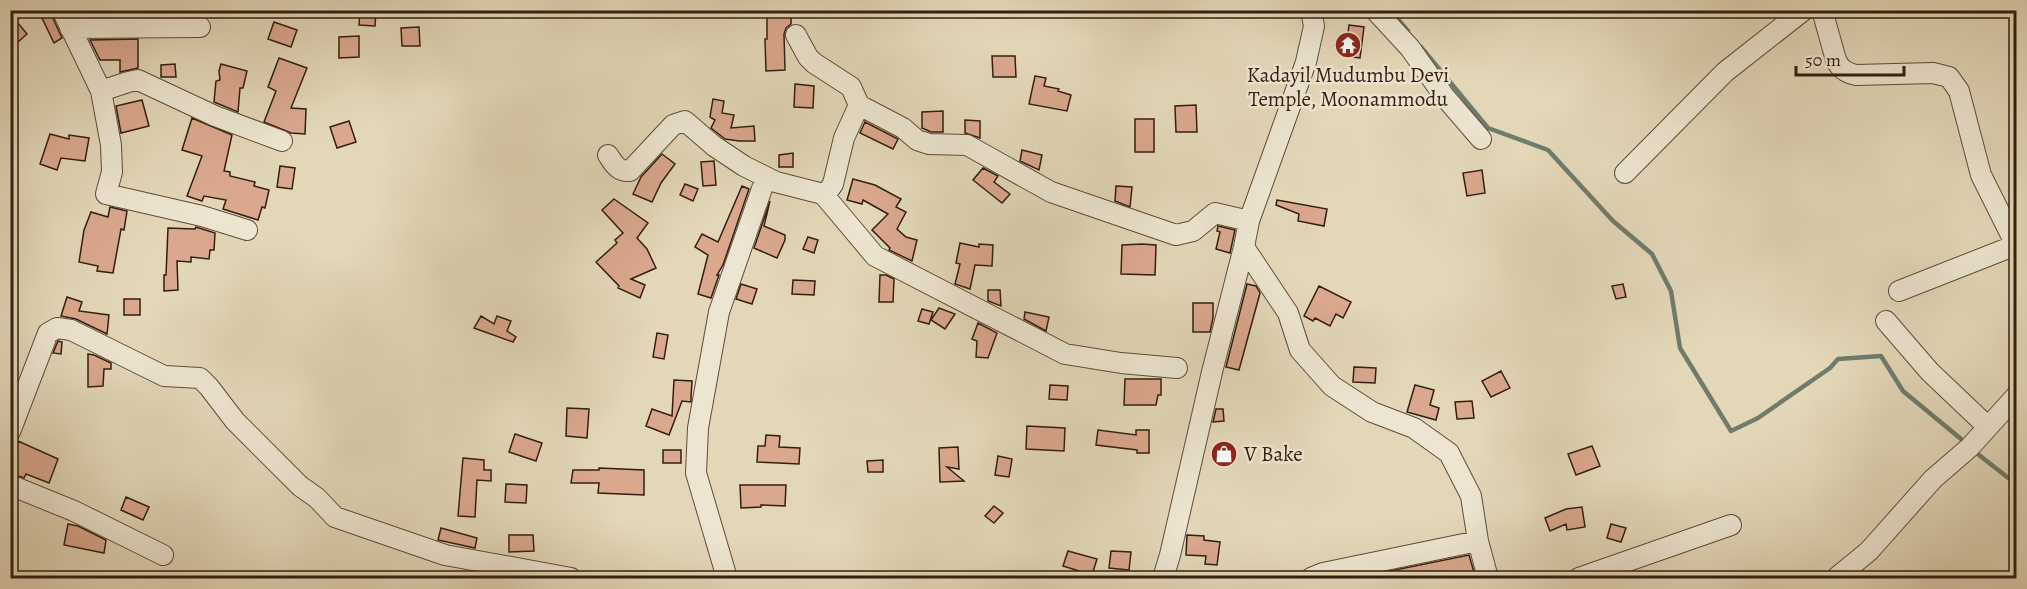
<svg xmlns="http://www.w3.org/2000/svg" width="2027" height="589" viewBox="0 0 2027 589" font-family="Alegreya,serif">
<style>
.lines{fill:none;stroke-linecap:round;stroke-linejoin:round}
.stream{stroke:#6f7c6c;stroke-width:4.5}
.building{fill:#daa88d;stroke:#341e10;stroke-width:1.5}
.minor-casing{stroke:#604c3a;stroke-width:22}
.minor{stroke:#ede5d1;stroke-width:20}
.labels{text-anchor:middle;stroke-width:5;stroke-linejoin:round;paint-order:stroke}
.poi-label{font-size:21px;fill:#341e10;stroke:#ede5d1}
</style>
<rect width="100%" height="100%" fill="#e3d7b8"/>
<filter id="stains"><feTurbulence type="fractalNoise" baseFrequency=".00333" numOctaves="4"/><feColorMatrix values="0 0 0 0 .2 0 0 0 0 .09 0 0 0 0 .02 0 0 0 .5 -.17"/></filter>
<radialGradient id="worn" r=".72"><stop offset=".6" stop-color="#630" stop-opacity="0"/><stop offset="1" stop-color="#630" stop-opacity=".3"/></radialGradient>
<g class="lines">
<path class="stream" d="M1390,10L1408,31
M1421,47L1488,128L1548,150L1613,221L1652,254L1671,291L1680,348L1731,431L1758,418L1830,368L1838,359L1881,356L1903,391L1961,439
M1979,455L2016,484"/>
</g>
<path class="building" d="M76,10H138V15L78,16Z
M360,10L376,11L375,26L359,25Z
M767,11H791V24L786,28L784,34L785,70L766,71L765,39H767Z
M51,14L62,38L54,43L42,18Z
M17,22L27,34L10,49V24Z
M274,22L297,30L291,47L268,39Z
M1349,25L1364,27L1360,58L1345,56Z
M419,27L420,46H402L401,28Z
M359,36V57L339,58V37Z
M138,39V68L120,72V60H100L90,40Z
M992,56H1015L1016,77H993Z
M279,58L307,68L291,108L306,109L305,134L291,133L264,122L276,91L268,87Z
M175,64L176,77H161V65Z
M221,64L247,71L243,88H240L238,112L214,102L216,81L220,80L219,71Z
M1035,76L1046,78L1044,86L1059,89L1058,91L1071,95L1067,111L1029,104Z
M795,84L814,86L813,108L794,107Z
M713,99L724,101L722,113L734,115L731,128L754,126L755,141H739L725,139L711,128L715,120L710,117Z
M142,100L149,126L121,133L116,106Z
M1196,105L1197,132H1176L1175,106Z
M943,111V132H931L922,128V112Z
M192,118L232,135L224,171L230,172V176L255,182L254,186L269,190L265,208L262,207L258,220L223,209L226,200L204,196L202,201L187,196L202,156L182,150Z
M1135,119H1154V152H1135Z
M965,120L980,121V138L965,133Z
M349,121L356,142L337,148L330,127Z
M865,122L898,139L893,149L860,133Z
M50,134L69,139V135L89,138L85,161L61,158L57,170L40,164Z
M1022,150L1042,155L1039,170L1020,161Z
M793,153V167H779V155Z
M662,154L675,164L661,183L652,202L633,194L641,177Z
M714,161L716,185L703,186L701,162Z
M280,166L295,168L292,189L277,187Z
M983,168L998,176L994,182L1010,194L1002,203L973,180Z
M1482,170L1485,193L1467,196L1463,173Z
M853,179L875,185L901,199L896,207L906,212L897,229L906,237L917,240L912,261L889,250L890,248L872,230L888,214L863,200L862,204L847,200Z
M685,184L698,189L693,201L680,195Z
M742,186L749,189L723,265L717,275H719L711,298L698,294L708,255L695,247L702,234L718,242Z
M1116,186L1132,187L1130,207L1115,201Z
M614,199L648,223L637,238L647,249L656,268L631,279L645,285L640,298L618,288L619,286L596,262L617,243L615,240L623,233L602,210Z
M1277,200L1327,209L1324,226L1298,221L1299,214L1276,205Z
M770,201L764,226L785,235V240L777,258L754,248Z
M110,207L127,211L124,230L121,229L113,273L97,271L98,266L79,262L84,230L91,212L108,217Z
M1218,226L1235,230L1230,253L1216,249L1220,232L1217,231Z
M196,227L215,233L214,250H210L209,259L191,257V262L177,261L178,290L164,291V275H166L168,228L195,229Z
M808,237L818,240L814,253L803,249Z
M960,243L979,247V244L993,245L992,266L975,265L970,289L955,284L960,264L956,263Z
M1142,244L1156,245L1155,275L1121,274L1122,245Z
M880,275H886L894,279L893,302H879Z
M793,280L815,281L814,295L792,294Z
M741,284L757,289L752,304L736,299Z
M1247,284L1256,286L1260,293L1239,370L1226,367Z
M1623,284L1626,297L1616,299L1612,286Z
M1319,286L1351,302L1343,318L1336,314L1330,326L1315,318L1313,321L1304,316Z
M988,290H1000L1001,306L988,301Z
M67,297L82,302L79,311L109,315L107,334L76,319L61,316Z
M124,299H140V315H124Z
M1193,303H1213V318L1210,332H1193Z
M939,308L955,314L945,329L931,320Z
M922,309L933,312L929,324L918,321Z
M1025,312L1049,317L1046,331L1024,319Z
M481,316L494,324L497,316L511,321L507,331L516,337L513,342L474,328Z
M978,323L997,333L988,358L976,357L977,341L972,339Z
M657,333L668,335L664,359L653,357Z
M58,341L62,342L61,354L53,353Z
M88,354L94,355L111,363V369H104L103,386L88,387Z
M1354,367L1376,368L1375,383L1353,382Z
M1501,371L1510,388L1491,397L1482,381Z
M1125,379H1161V395H1158L1156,405H1124Z
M674,380L692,381L691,397V402L682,401L669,435L646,426L652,409L672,416Z
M1050,385L1068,386L1067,400L1049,399Z
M1415,385L1434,390L1430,405L1439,408L1436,420L1407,412Z
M1472,401L1474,418L1457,419L1455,402Z
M567,408L589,409L587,438L566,436Z
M1216,409H1223L1224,421L1213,422Z
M1027,426L1065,428L1064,451L1026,449Z
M1098,430L1136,435V430H1149V453H1137V450L1096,445Z
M515,434L542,443L536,461L509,452Z
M766,435L780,436L779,447L800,448L799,464L757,462L758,446H765Z
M18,441L58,459L49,483L26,474L24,478L10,473V456Z
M1592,446L1600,466L1576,475L1568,454Z
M958,447L959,469L947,467L964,481L940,482L939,448Z
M663,450H681V463H663Z
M998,456L1012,459L1009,477L995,475Z
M463,458L484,460V470H491V481L477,480L475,517L458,516Z
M883,460V472H868L867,461Z
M599,468L644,470V495L598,493L599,483H571L573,470H599Z
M506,484L527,485L526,503L505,502Z
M740,485H786L785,506L761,505V507L741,508Z
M126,497L149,507L143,520L121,510Z
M994,506L1003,513L994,523L985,516Z
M1582,507L1585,527L1567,530L1566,524L1550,531L1545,518L1566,509Z
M68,524L78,526L106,540L104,553L64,545Z
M1611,524L1626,528L1621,542L1607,538Z
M441,528L477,538L475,548L438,540Z
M509,535H533L534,551L509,552Z
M1187,535L1204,536V540L1220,542L1217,565L1205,564L1206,556L1186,555Z
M1068,551L1097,559L1092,575L1063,566Z
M1111,551L1131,552L1129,570L1109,568Z
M1469,555L1476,579H1457L1455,573L1425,579H1386L1385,572Z"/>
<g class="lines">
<defs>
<path id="minor" d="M62,10L101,91L111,145L112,172L106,194L202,216L247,230
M1311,10L1314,26L1306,62L1249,221L1244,247L1288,313L1300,350L1332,386L1372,412L1414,428L1449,453L1471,496L1478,541L1488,578
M1375,10L1410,48L1444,96L1481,139
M1822,10L1836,60C1840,69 1846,73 1856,75L1933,73L1949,77L1959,91L1981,175L2016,245
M10,12L14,10
M70,28L200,27
M796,35L808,57L814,63L851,87L859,105L903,128L917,140L929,144L967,145L1051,192L1176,235L1193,231L1215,213L1249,221
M101,91L128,82L138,80L215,116L282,141
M608,155C614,164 618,172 630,171L673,125L685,121L714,146L744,166L776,182L823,194L828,191L833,184L844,138L859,105
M1625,173L1725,72L1804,10
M823,194L875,256L1065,354L1121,363L1177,368
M1899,291L2016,245
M1886,321L1930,372L1988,427
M10,432L48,333L57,328L71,330L164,376L200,378L209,387L235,421L300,486L317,498L335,517L445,555L571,578
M10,485L74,511L163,555
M727,578L696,473L698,428L719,312L766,177
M1163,578L1170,555L1212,372L1244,247
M1311,578L1323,573L1478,541
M1579,578L1731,525
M1836,578L1869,551L1933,479L1970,447L2016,396"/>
</defs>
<use href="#minor" class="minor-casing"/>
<use href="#minor" class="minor"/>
</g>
<defs>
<symbol id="temple-disc" viewBox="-11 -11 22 22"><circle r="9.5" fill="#8f2418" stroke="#ede5d1"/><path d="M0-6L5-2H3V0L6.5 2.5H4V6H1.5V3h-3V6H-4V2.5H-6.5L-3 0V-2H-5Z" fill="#fff"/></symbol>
<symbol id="shop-disc" viewBox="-11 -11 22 22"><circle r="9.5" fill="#8f2418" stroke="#ede5d1"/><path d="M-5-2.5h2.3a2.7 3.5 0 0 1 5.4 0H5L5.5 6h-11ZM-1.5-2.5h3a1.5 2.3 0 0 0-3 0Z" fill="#fff"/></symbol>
</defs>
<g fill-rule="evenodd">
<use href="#temple-disc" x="1333" y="30" width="30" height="30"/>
<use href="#shop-disc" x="1209" y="439" width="30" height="30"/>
</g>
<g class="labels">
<g class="poi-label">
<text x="1348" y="82">Kadayil Mudumbu Devi<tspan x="1348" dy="24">Temple, Moonammodu</tspan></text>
<text x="1244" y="461" text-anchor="start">V Bake</text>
</g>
</g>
<rect width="2027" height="589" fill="none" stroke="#e3d7b8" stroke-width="36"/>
<rect x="12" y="12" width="2003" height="565" fill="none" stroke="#341e10" stroke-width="3"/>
<rect x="18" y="18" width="1991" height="553" fill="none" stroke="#341e10" stroke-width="1.5"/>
<path d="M1796 66v9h108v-9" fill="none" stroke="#341e10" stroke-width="3"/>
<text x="1805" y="66" font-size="18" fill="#341e10" stroke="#ede5d1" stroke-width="4.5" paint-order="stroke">50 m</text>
<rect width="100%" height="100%" filter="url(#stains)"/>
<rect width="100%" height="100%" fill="url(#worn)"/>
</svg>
